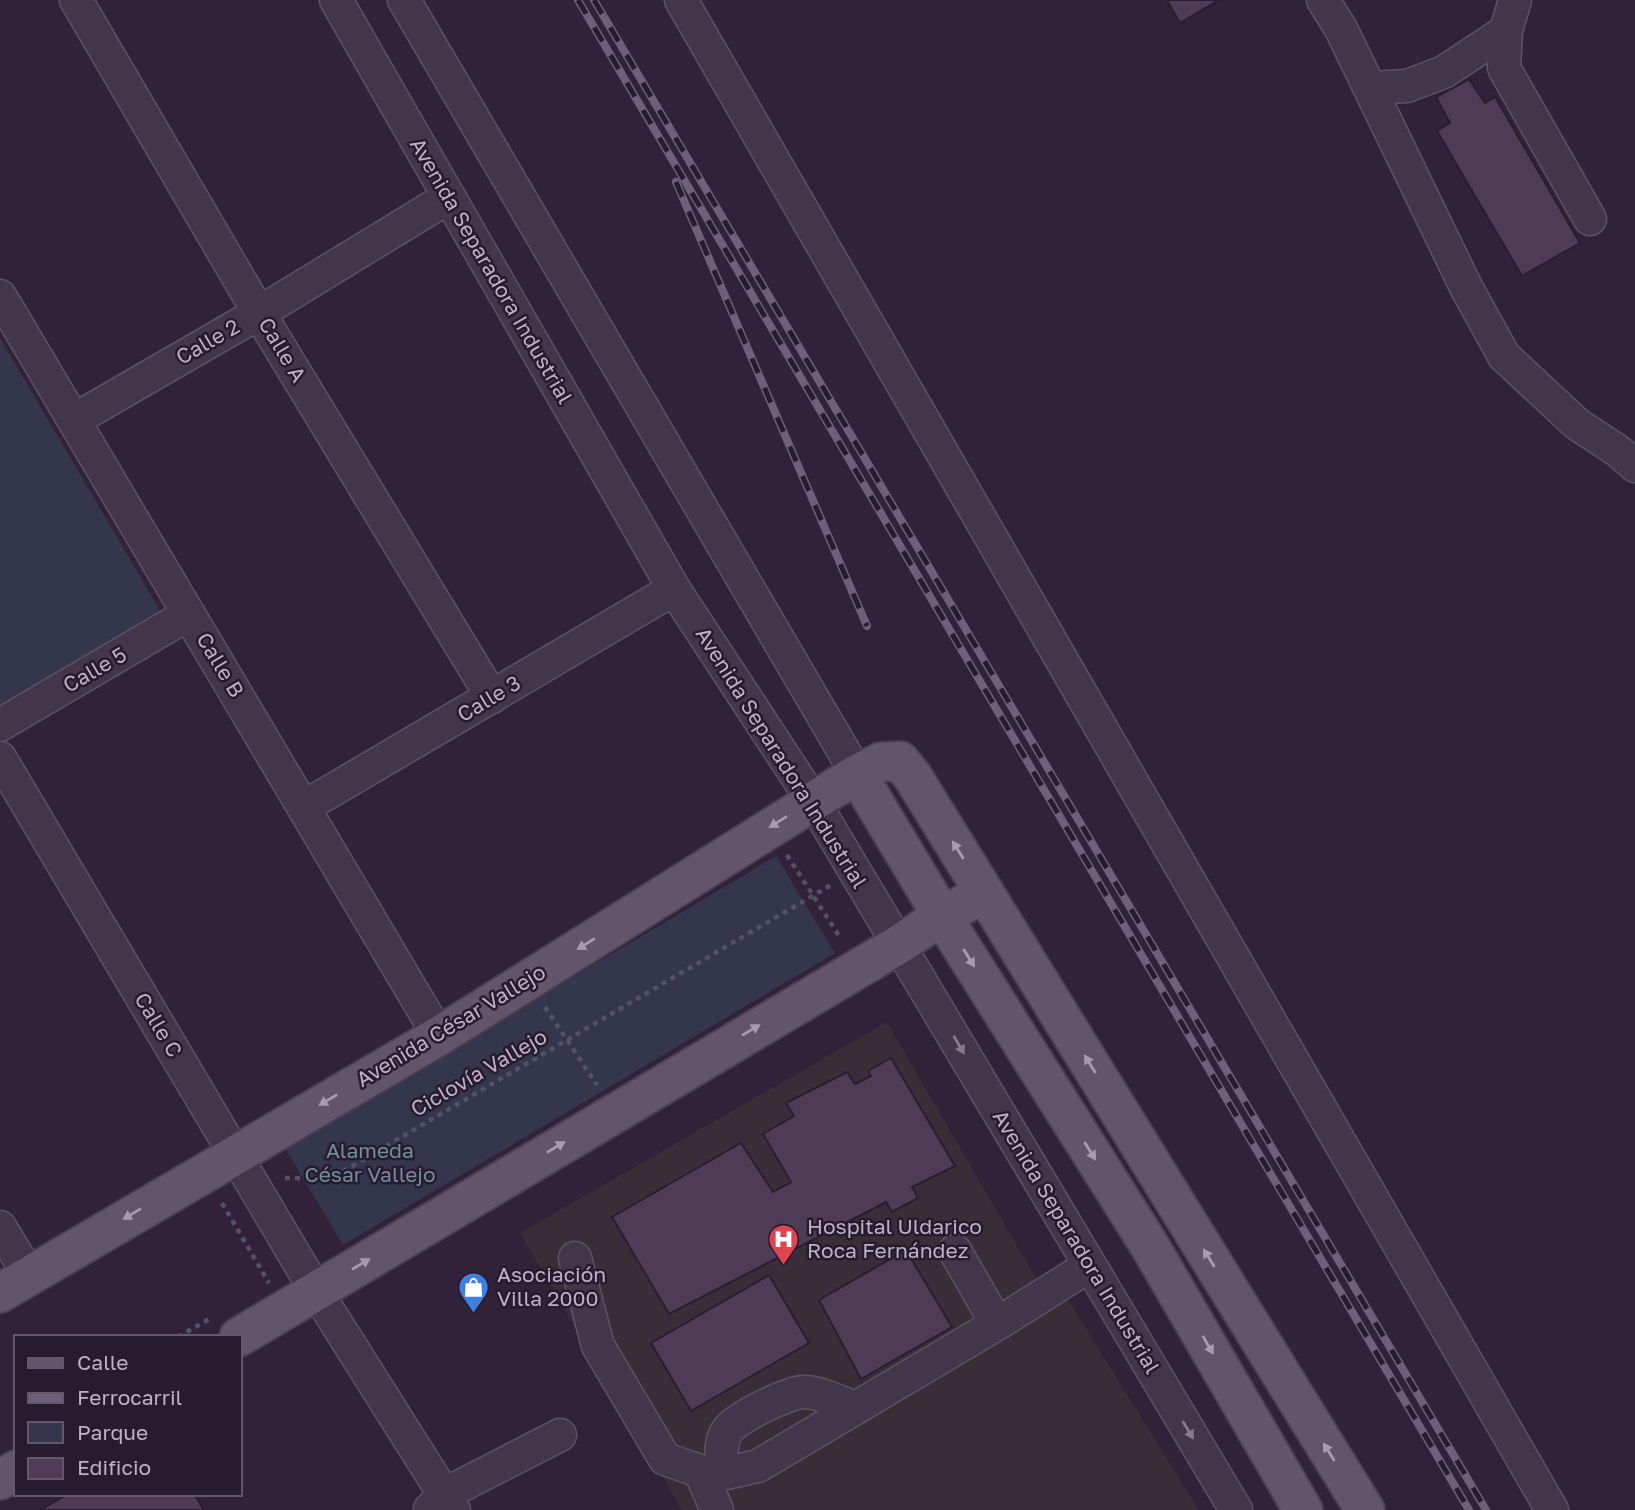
<svg xmlns="http://www.w3.org/2000/svg" width="1635" height="1510" viewBox="0 0 1635 1510" font-family="'Golos Text',sans-serif">
<style>
.medical{fill:#3b2d38}
.green{fill:#34364c}
.building{fill:#4e3c57;stroke:#2a1d31;stroke-width:2}
.lines{fill:none;stroke-linecap:round;stroke-linejoin:round}
.minor-casing{stroke:#5e5165;stroke-width:35}
.major-casing{stroke:#4c3f53;stroke-width:42}
.path{stroke:#545065;stroke-width:4.5;stroke-dasharray:5 5;stroke-linecap:butt}
.minor{stroke:#43364a;stroke-width:32}
.major{stroke:#62546a;stroke-width:38}
.rail-casing{stroke:#705f78;stroke-width:8}
.rail{stroke:#281b2f;stroke-width:5;stroke-dasharray:16;stroke-linecap:butt}
.oneway{fill:#a89aaf}
.oneway2{fill:#877a8e}
.labels{text-anchor:middle;stroke-width:5;stroke-linejoin:round;paint-order:stroke}
.street-label{font-size:21px;fill:#bfb1c6;stroke:#281b2f}
.park-label{font-size:21px;fill:#708e9c;stroke:#281b2f}
.poi-label{font-size:21px;fill:#bfb1c6;stroke:#281b2f;text-anchor:start}
</style>
<rect width="100%" height="100%" fill="#31223a"/>
<path class="medical" d="M887,1022L1052,1306L1067,1298L1199,1510H682L520,1233Z"/>
<path class="green" d="M0,338L161,612L0,706Z
M776,856L835,953L343,1245L285,1148Z"/>
<path class="building" d="M1167,0H1219L1180,23Z
M1469,79L1485,103L1495,97L1580,243L1522,276L1437,131L1450,123L1436,97Z
M891,1058L955,1166L912,1187L918,1198L892,1212L886,1202L669,1314L612,1217L741,1143L773,1192L791,1182L763,1134L794,1116L786,1103L847,1072L855,1084L871,1076L868,1071Z
M906,1250L952,1327L861,1379L819,1300Z
M769,1275L809,1343L691,1411L651,1343Z
M68,1494H194L204,1510H40Z"/>
<g class="lines">
<defs>
<path id="minor" d="M76,0L259,313L492,697
M336,0L674,589L813,801L1236,1510
M404,0L857,774
M681,0L1552,1510
M1323,0L1341,29L1466,287L1504,356L1577,424L1618,451L1635,466
M1515,0L1506,31L1504,68L1590,219
M1370,88L1407,86L1444,72L1506,31
M0,296L439,1036
M74,420L259,313L449,197
M0,725L189,614
M0,758L316,1291L454,1510
M304,807L674,589
M0,1227L29,1275
M955,1251L997,1324
M575,1258L598,1346L665,1459L700,1471L722,1474L758,1466L997,1324L1089,1266
M700,1471L717,1510
M722,1474C722,1460 719,1443 727,1431C735,1418 789,1392 804,1392C821,1392 840,1403 856,1408
M430,1509L445,1494L560,1435"/>
<path id="major" d="M857,774L942,916L1151,1248L1303,1510
M0,1293L439,1036L857,774L881,762L900,761L913,777L1365,1510
M239,1337L898,945L942,916L985,893
M0,1480L16,1470"/>
</defs>
<use href="#minor" class="minor-casing"/>
<use href="#major" class="major-casing"/>
<path class="path" d="M787,855L841,939
M545,1007L597,1085
M285,1178L330,1179L831,885
M222,1203L269,1283
M178,1337L211,1318"/>
<use href="#minor" class="minor"/>
<use href="#major" class="major"/>
<defs>
<path id="rail" d="M578,0L1469,1510
M594,0L1486,1510
M676,182L867,626"/>
</defs>
<use href="#rail" class="rail-casing"/>
<use href="#rail" class="rail"/>
</g>
<defs><path id="oneway-solid" d="M-6-.8H1V-3.2L6.5 0L1 3.2V.8H-6Z" transform="scale(1.75)"/></defs>
<g class="oneway">
<use href="#oneway-solid" transform="translate(778 822) rotate(148)"/>
<use href="#oneway-solid" transform="translate(958 850) rotate(-122)"/>
<use href="#oneway-solid" transform="translate(586 944) rotate(148)"/>
<use href="#oneway-solid" transform="translate(969 958) rotate(58)"/>
<use href="#oneway-solid" transform="translate(751 1030) rotate(-31)"/>
<use href="#oneway-solid" transform="translate(1090 1064) rotate(-122)"/>
<use href="#oneway-solid" transform="translate(328 1100) rotate(150)"/>
<use href="#oneway-solid" transform="translate(556 1147) rotate(-31)"/>
<use href="#oneway-solid" transform="translate(1090 1151) rotate(58)"/>
<use href="#oneway-solid" transform="translate(132 1214) rotate(149)"/>
<use href="#oneway-solid" transform="translate(1209 1258) rotate(-122)"/>
<use href="#oneway-solid" transform="translate(361 1264) rotate(-31)"/>
<use href="#oneway-solid" transform="translate(1208 1345) rotate(60)"/>
<use href="#oneway-solid" transform="translate(1329 1452) rotate(-122)"/>
</g>
<g class="oneway2">
<use href="#oneway-solid" transform="translate(959 1045) rotate(60)"/>
<use href="#oneway-solid" transform="translate(1188 1430) rotate(59)"/>
</g>
<defs>
<symbol id="hospital-pin" viewBox="-11 -11 22 30"><path d="M0 17L-7.5 6A9.5 9.5 0 1 1 7.5 6Z" fill="#e0444e" stroke="#281b2f"/><path d="M-5-5h3v3.5h4V-5h3V5h-3V1.5h-4V5h-3Z" fill="#fff"/></symbol>
<symbol id="shop-pin" viewBox="-11 -11 22 30"><path d="M0 17L-7.5 6A9.5 9.5 0 1 1 7.5 6Z" fill="#3f7fe0" stroke="#281b2f"/><path d="M-5-2.5h2.3a2.7 3.5 0 0 1 5.4 0H5L5.5 6h-11ZM-1.5-2.5h3a1.5 2.3 0 0 0-3 0Z" fill="#fff"/></symbol>
</defs>
<g fill-rule="evenodd">
<use href="#hospital-pin" x="766" y="1222" width="35" height="47"/>
<use href="#shop-pin" x="456" y="1270" width="35" height="47"/>
</g>
<g class="labels">
<g class="street-label">
<text transform="translate(491 271) rotate(60)" y="7">Avenida Separadora Industrial</text>
<text transform="translate(208 342) rotate(-30)" y="7">Calle 2</text>
<text transform="translate(282 350) rotate(59)" y="7">Calle A</text>
<text transform="translate(220 665) rotate(59)" y="7">Calle B</text>
<text transform="translate(95 670) rotate(-30)" y="7">Calle 5</text>
<text transform="translate(489 699) rotate(-31)" y="7">Calle 3</text>
<text transform="translate(781 758) rotate(58)" y="7">Avenida Separadora Industrial</text>
<text transform="translate(158 1025) rotate(59)" y="7">Calle C</text>
<text transform="translate(451 1026) rotate(-31)" y="7">Avenida César Vallejo</text>
<text transform="translate(479 1073) rotate(-30)" y="7">Ciclovía Vallejo</text>
<text transform="translate(1076 1242) rotate(59)" y="7">Avenida Separadora Industrial</text>
</g>
<g class="park-label">
<text x="370" y="1158">Alameda<tspan x="370" dy="24">César Vallejo</tspan></text>
</g>
<g class="poi-label">
<text x="807" y="1234">Hospital Uldarico<tspan x="807" dy="24">Roca Fernández</tspan></text>
<text x="497" y="1282">Asociación<tspan x="497" dy="24">Villa 2000</tspan></text>
</g>
</g>
<rect x="14" y="1335" width="228" height="161" fill="#281b2f" stroke="#64576b" stroke-width="2"/>
<rect x="28" y="1358" width="35" height="10" fill="#62546a" stroke="#64576b" stroke-width="2"/>
<text x="77" y="1370" font-size="21" fill="#bfb1c6">Calle</text>
<rect x="28" y="1393" width="35" height="10" fill="#705f78" stroke="#64576b" stroke-width="2"/>
<text x="77" y="1405" font-size="21" fill="#bfb1c6">Ferrocarril</text>
<rect x="28" y="1422" width="35" height="21" fill="#34364c" stroke="#64576b" stroke-width="2"/>
<text x="77" y="1440" font-size="21" fill="#bfb1c6">Parque</text>
<rect x="28" y="1458" width="35" height="21" fill="#4e3c57" stroke="#64576b" stroke-width="2"/>
<text x="77" y="1475" font-size="21" fill="#bfb1c6">Edificio</text>
</svg>
